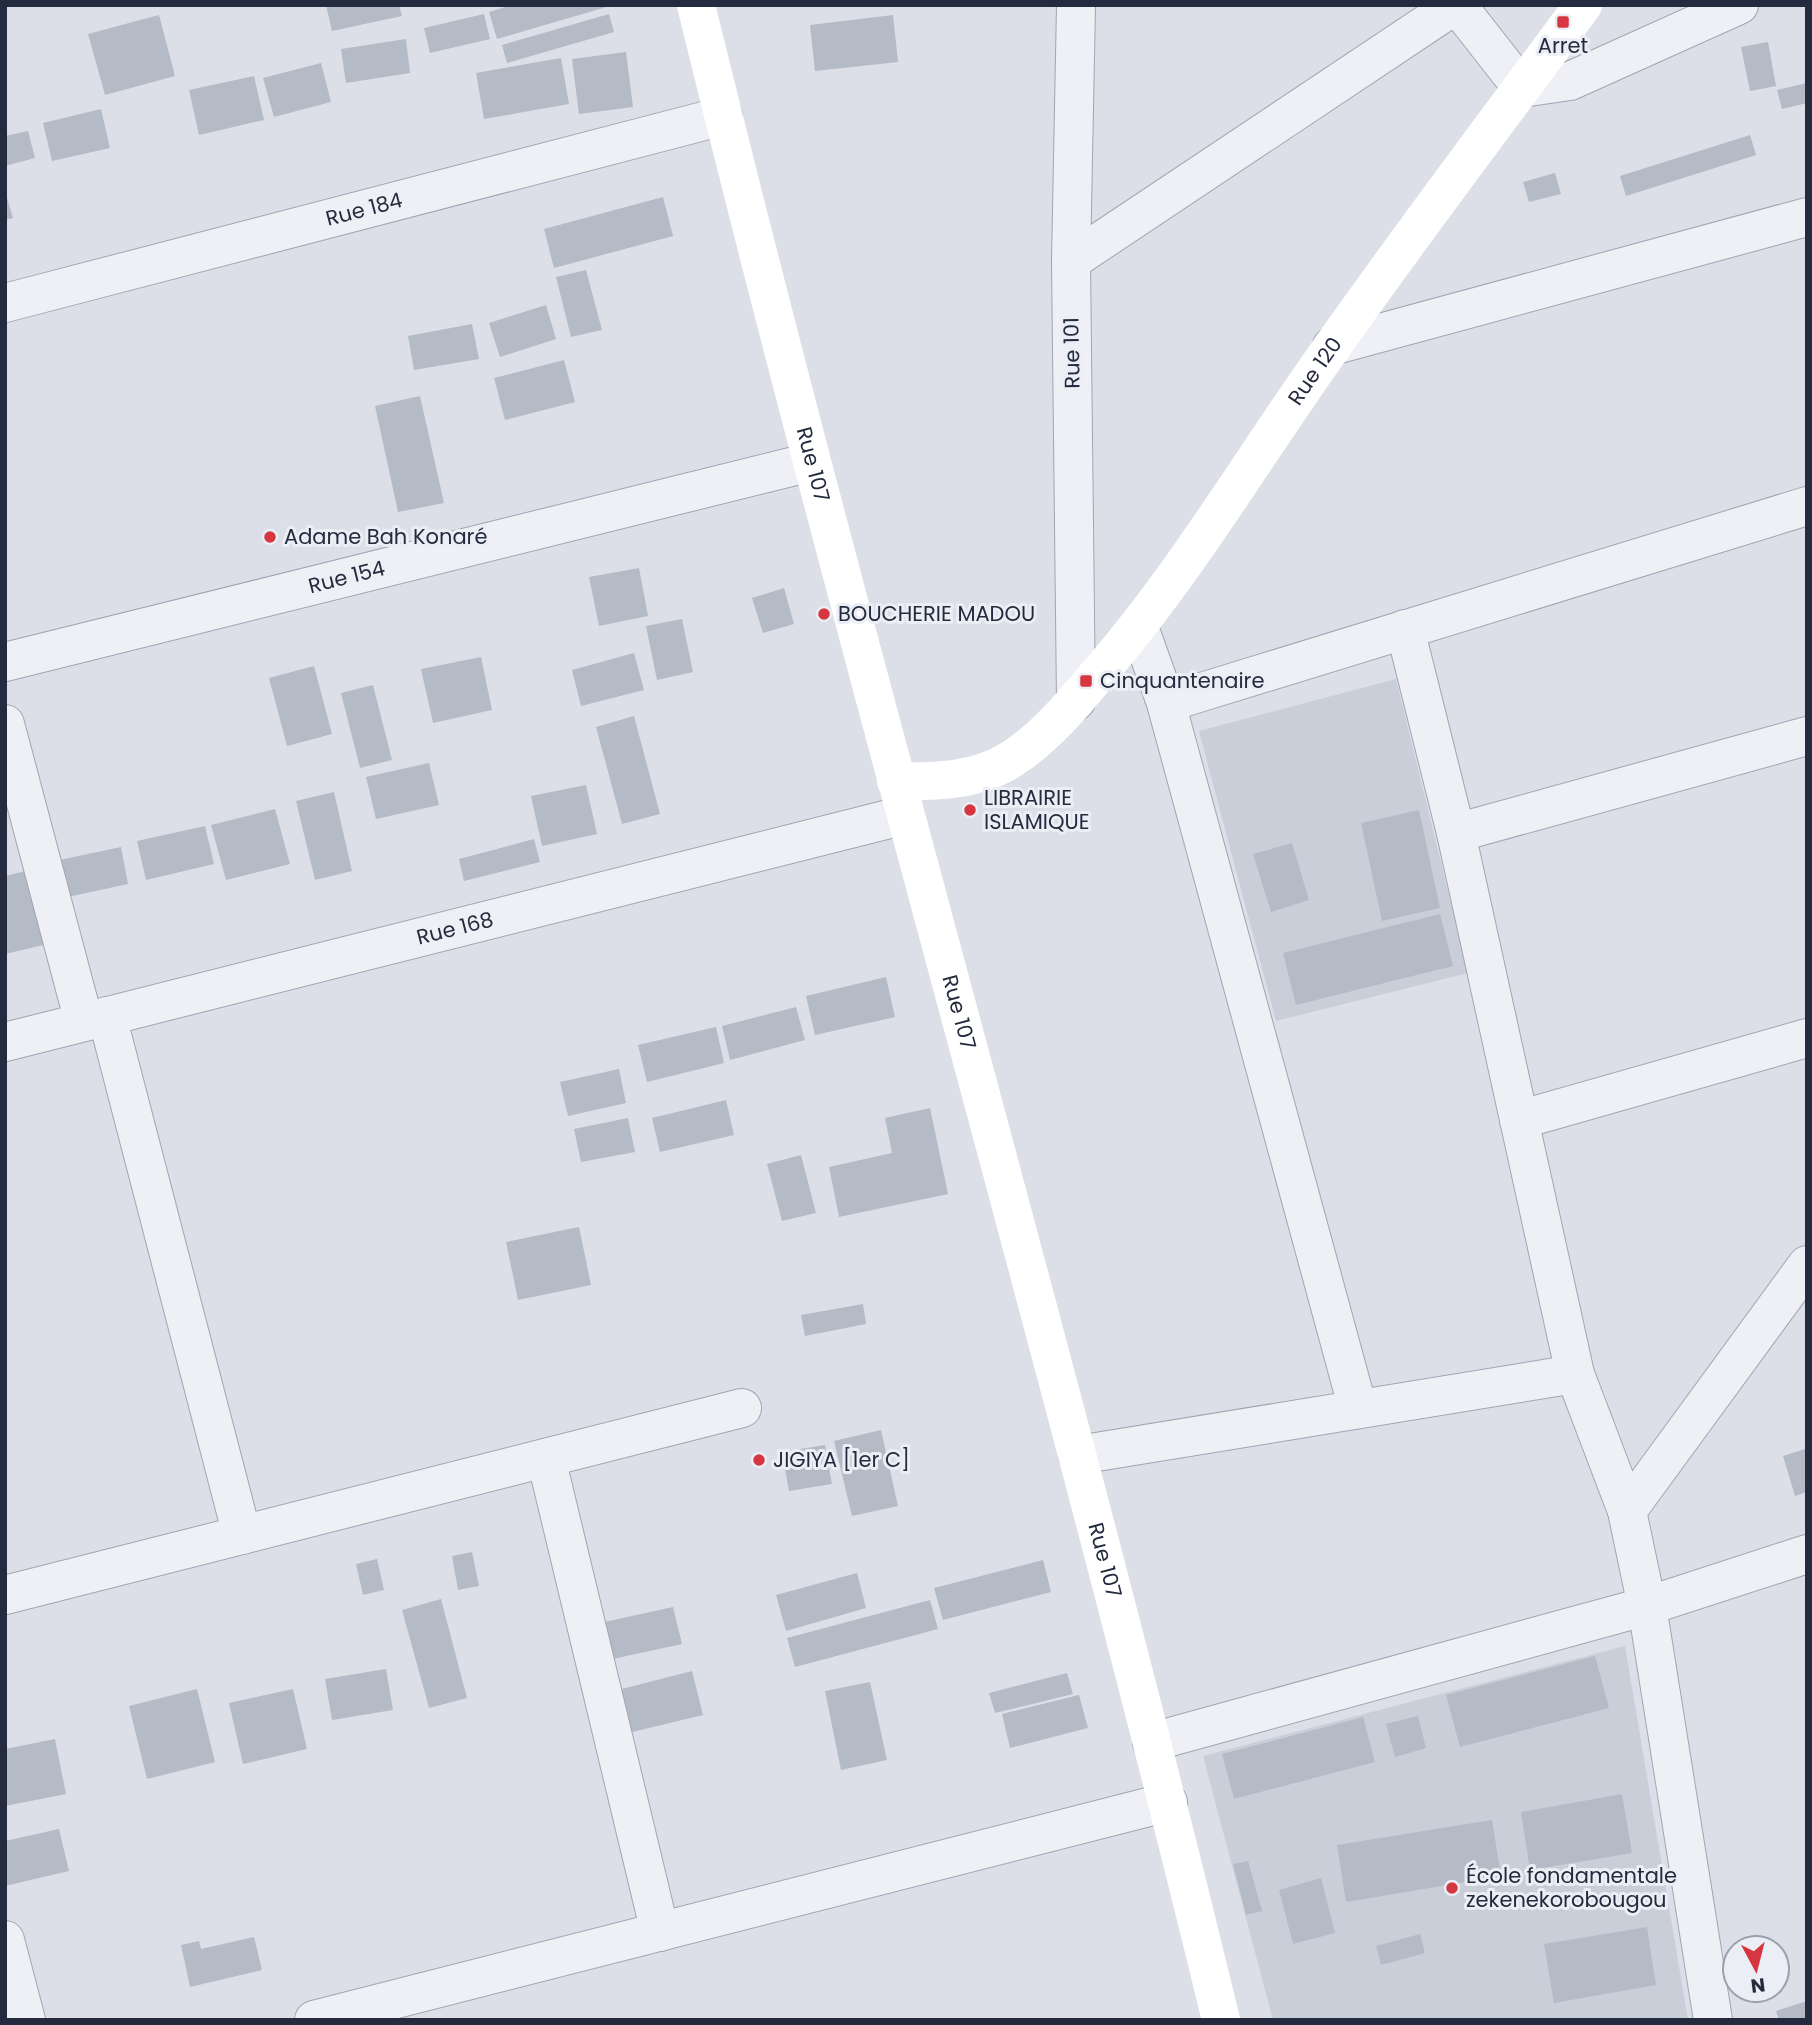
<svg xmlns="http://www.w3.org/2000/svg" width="1812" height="2025" viewBox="0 0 1812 2025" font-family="Poppins,sans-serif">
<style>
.built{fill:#c9ced9}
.building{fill:#b5bac7}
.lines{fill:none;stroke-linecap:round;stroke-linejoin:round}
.street-casing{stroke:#a1a5b1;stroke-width:40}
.street{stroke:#eef0f5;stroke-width:38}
.secondary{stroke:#fff;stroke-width:38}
.poi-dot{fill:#d6363f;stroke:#ebeef5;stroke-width:2.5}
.labels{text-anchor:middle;stroke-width:6;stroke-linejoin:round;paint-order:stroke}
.poi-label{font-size:21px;fill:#252b3e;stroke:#ebeef5;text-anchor:start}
.street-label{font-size:21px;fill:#252b3e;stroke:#ebeef5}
</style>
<rect width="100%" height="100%" fill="#dcdfe7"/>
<path class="built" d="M1396,679L1468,973L1276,1021L1199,731Z
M1625,1646L1688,2020H1273L1203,1756Z"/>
<path class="building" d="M326,5H399L402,16L332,31Z
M512,5H610V6L497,39L489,12Z
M484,14L490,39L430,53L424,28Z
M609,14L614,32L507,63L502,45Z
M159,15L175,76L105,95L88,34Z
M893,15L898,62L815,71L810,25Z
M406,39L410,73L346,83L341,49Z
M1768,42L1776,86L1750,91L1741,47Z
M626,52L633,107L579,114L572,59Z
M561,58L569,104L484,119L476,73Z
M321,63L331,102L274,117L263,78Z
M254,76L264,120L199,135L189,90Z
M1807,83V103L1782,109L1777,90Z
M101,109L110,148L52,161L43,123Z
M28,131L35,158L5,166V136Z
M1750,135L1756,155L1626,196L1620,176Z
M1555,173L1561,194L1529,202L1523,182Z
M5,191L13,218L5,220Z
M663,197L673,236L554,268L544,229Z
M586,270L602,330L571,337L556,277Z
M546,305L556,339L500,357L489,323Z
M472,324L479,359L414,370L408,336Z
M564,360L575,402L505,420L494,378Z
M420,396L444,503L398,512L375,406Z
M639,568L648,616L599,626L589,577Z
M784,588L794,624L763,633L752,598Z
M682,619L693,672L657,680L646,626Z
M634,653L644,690L581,706L572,670Z
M481,657L492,710L433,723L421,669Z
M314,666L332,734L287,746L269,678Z
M373,685L392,760L360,768L341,693Z
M634,716L660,814L622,824L596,727Z
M429,763L439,805L376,819L366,777Z
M586,785L597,834L542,846L531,796Z
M334,792L352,871L315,880L296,801Z
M275,809L290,864L226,880L211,825Z
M1419,810L1440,908L1382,921L1361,823Z
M205,826L214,864L146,880L137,841Z
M534,839L540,862L464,881L459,859Z
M1292,843L1309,900L1271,912L1253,854Z
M121,847L128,884L63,898L55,861Z
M34,869L52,943L5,954V876Z
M1440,914L1453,966L1296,1005L1283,953Z
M886,977L895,1017L815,1035L806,996Z
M796,1007L805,1040L730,1060L722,1026Z
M716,1027L724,1063L647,1082L638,1045Z
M619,1069L626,1103L568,1116L560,1082Z
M726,1100L734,1135L660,1152L652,1118Z
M930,1108L948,1194L839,1217L829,1167L892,1153L885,1118Z
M628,1118L635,1152L581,1162L574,1129Z
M801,1155L816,1213L782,1221L767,1164Z
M579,1227L591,1285L518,1300L506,1242Z
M863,1304L866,1324L805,1336L801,1315Z
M881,1430L898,1506L852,1516L834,1441Z
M825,1445L832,1484L789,1491L782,1452Z
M1805,1449L1807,1492L1795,1496L1783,1456Z
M472,1552L479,1586L458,1590L452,1556Z
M377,1559L384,1590L363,1595L356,1564Z
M1043,1560L1051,1592L943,1620L934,1588Z
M857,1573L866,1608L786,1631L776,1595Z
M441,1599L467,1698L429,1708L402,1610Z
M930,1600L938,1629L795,1667L787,1638Z
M673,1607L682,1644L608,1660L600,1623Z
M1595,1656L1609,1708L1460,1747L1446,1695Z
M386,1669L393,1710L332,1720L325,1679Z
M692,1671L703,1715L628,1733L618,1690Z
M1067,1673L1073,1694L995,1713L989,1693Z
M870,1682L887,1760L841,1770L825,1691Z
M197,1689L215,1762L147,1779L129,1706Z
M293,1689L307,1749L243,1764L229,1703Z
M1079,1695L1088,1728L1010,1748L1002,1714Z
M1418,1716L1426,1748L1395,1757L1386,1724Z
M1363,1717L1375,1762L1234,1799L1222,1754Z
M55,1739L66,1794L5,1806V1749Z
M1622,1794L1632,1853L1530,1870L1521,1812Z
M1492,1820L1501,1876L1346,1902L1337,1845Z
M59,1829L69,1871L5,1886V1841Z
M1248,1861L1262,1911L1246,1915L1233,1864Z
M1321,1878L1335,1933L1293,1944L1279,1890Z
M1647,1927L1656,1985L1554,2003L1544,1944Z
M1420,1934L1425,1953L1381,1965L1376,1946Z
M254,1937L262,1970L190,1987L181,1945L199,1941L201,1949Z
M1807,2001V2020H1779L1776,2011Z"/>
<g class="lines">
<defs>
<g id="street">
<path d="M1457,5L1522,88L1570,81L1739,5"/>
<path d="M1071,261L1455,5"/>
<path id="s1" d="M5,303L723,116"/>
<path d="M1332,346L1807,217"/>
<path d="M1139,627L1166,703L1358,1409"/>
<path d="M1405,629L1456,833L1575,1374L1627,1511L1647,1606L1713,2020"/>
<path id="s2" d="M5,662L811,462"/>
<path d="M1076,701L1071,261L1076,5"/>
<path d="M1166,703L1807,506"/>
<path d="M5,724L84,1022"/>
<path d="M1456,833L1807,736"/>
<path d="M107,1016L242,1535"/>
<path id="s3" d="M5,1042L905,815"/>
<path d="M1519,1120L1807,1038"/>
<path d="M1078,1455L1575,1374"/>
<path d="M546,1458L660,1932"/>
<path d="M1627,1511L1807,1265"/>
<path d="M5,1595L742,1408"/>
<path d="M1152,1742L1647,1606L1807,1554"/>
<path d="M5,1940L26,2020"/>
<path d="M314,2020L1168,1802"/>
</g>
</defs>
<use href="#street" class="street-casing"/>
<use href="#street" class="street"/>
<g class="secondary">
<path id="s4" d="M696,5C861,679 1057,1345 1221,2020"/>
<path id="s5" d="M896,781C933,782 977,781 1010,760C1044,739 1072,705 1098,674C1186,573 1254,456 1332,347C1413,232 1499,119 1583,5"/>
</g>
</g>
<g class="poi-dot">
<rect x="1556" y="15" width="14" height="14" rx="3.5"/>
<circle cx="270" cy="537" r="7"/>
<circle cx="824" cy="614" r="7"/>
<rect x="1079" y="674" width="14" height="14" rx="3.5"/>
<circle cx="970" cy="810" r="7"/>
<circle cx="759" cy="1460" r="7"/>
<circle cx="1452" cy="1888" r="7"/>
</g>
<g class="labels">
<g class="poi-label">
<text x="1563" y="53" text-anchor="middle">Arret</text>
<text x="284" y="544">Adame Bah Konaré</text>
<text x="838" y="621">BOUCHERIE MADOU</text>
<text x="1100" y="688">Cinquantenaire</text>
<text x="984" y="805">LIBRAIRIE<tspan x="984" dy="24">ISLAMIQUE</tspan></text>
<text x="773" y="1467">JIGIYA [1er C]</text>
<text x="1466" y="1883">École fondamentale<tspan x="1466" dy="24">zekenekorobougou</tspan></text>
</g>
<g class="street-label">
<text dy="7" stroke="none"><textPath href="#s1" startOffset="371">Rue 184</textPath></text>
<text transform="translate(1072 353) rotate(-91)" y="7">Rue 101</text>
<text dy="7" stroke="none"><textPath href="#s5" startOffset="614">Rue 120</textPath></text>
<text dy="7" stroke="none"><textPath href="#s4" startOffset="474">Rue 107</textPath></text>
<text dy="7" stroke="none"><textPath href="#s2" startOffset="352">Rue 154</textPath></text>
<text dy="7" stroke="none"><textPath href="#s3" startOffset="464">Rue 168</textPath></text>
<text dy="7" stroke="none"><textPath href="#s4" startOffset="1041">Rue 107</textPath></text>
<text dy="7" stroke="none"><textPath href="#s4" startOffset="1608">Rue 107</textPath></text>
</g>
</g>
<rect width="1812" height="2025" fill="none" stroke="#252b3e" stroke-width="14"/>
<g transform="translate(1756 1969) rotate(173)"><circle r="33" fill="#ebeef5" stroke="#9ca0ac" stroke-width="2"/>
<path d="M0-5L12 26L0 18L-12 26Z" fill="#d6363f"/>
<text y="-10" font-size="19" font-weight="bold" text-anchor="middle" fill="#252b3e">N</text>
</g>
</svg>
